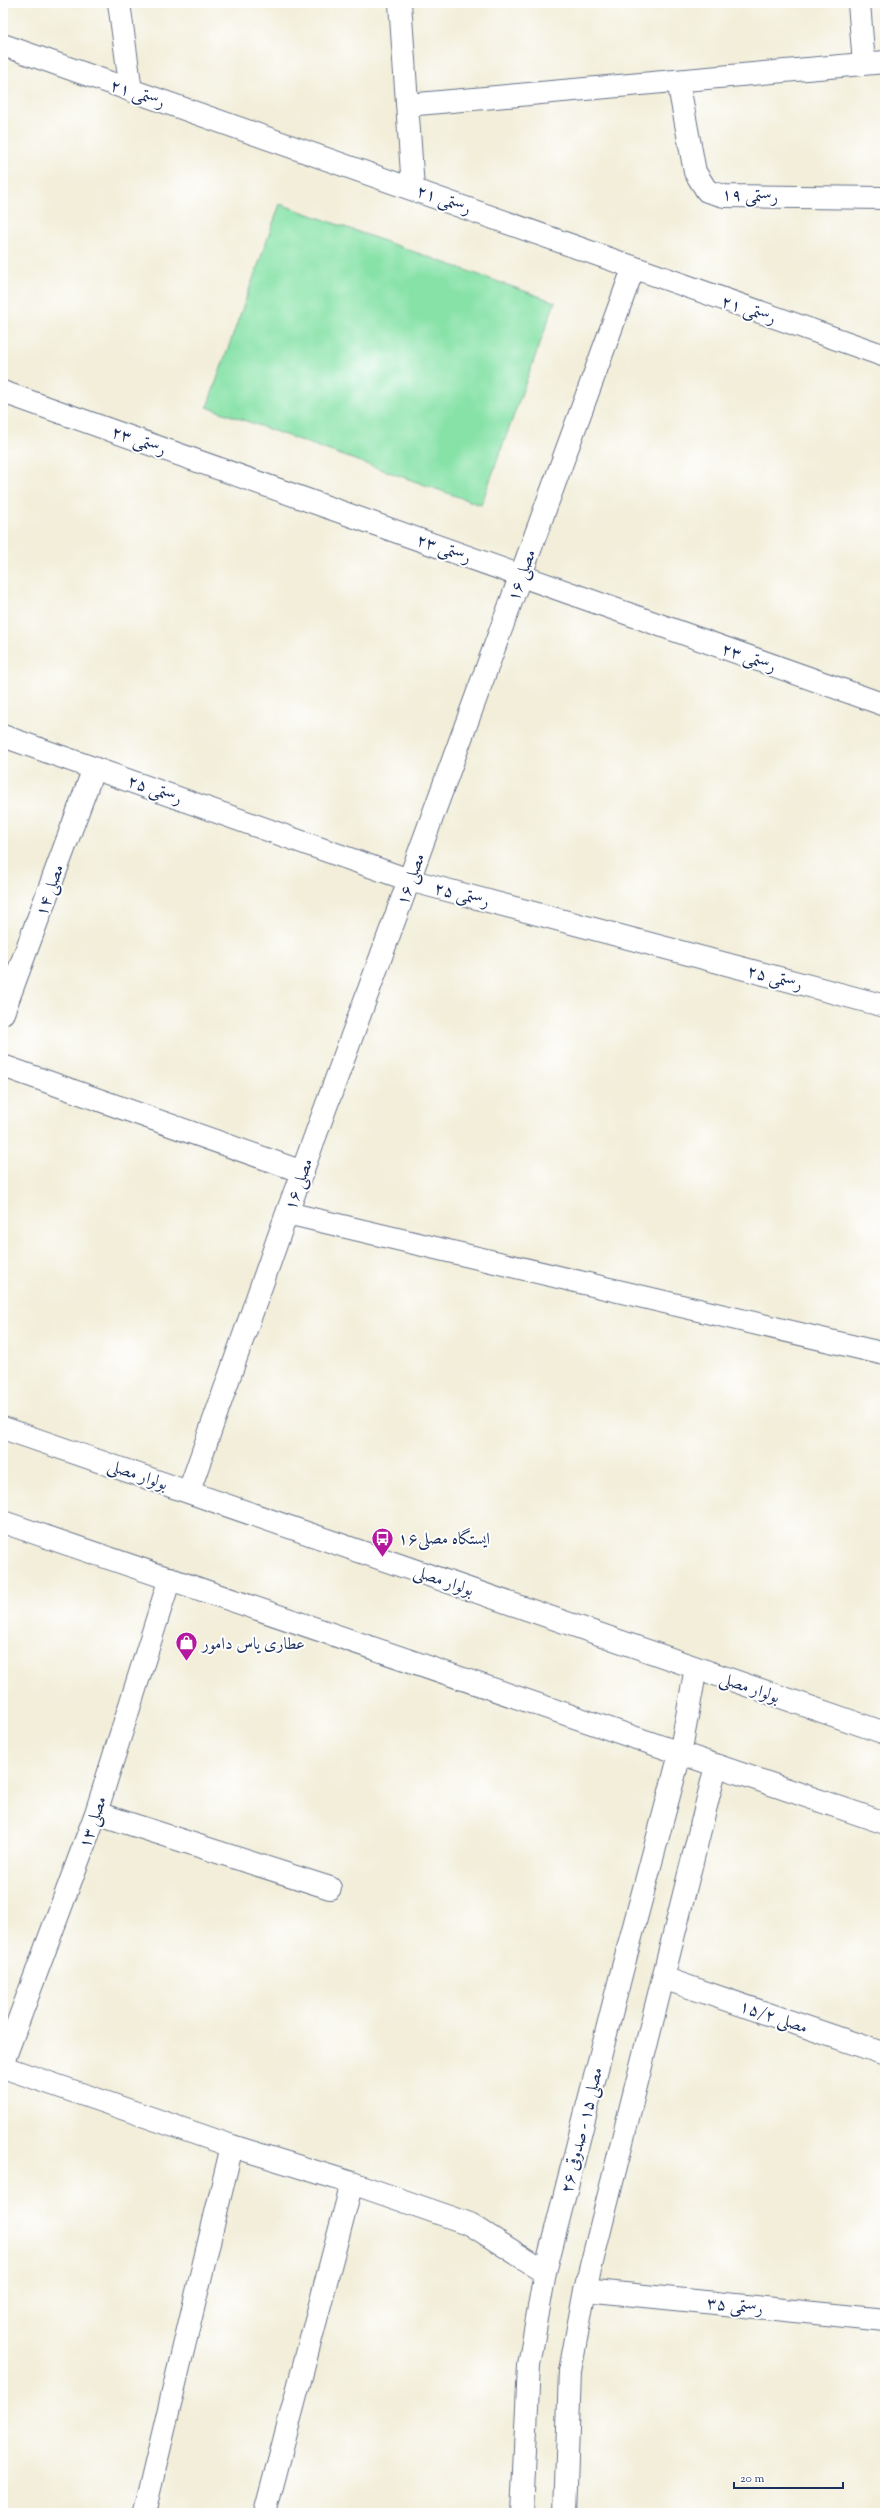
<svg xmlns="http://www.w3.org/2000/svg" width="888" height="2516" viewBox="0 0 888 2516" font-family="'Sorts Mill Goudy',Amiri,serif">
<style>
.green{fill:#87e2a7;stroke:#518882}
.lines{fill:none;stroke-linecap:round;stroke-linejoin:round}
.minor-casing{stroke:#667289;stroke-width:24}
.primary-casing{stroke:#667289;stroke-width:24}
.minor{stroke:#fff;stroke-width:22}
.primary{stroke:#fff;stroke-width:22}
.labels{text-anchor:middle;stroke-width:4;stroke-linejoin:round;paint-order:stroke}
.street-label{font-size:17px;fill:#1b2f5e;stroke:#fff}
.poi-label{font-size:17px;fill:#1b2f5e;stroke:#fff;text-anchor:start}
</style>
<rect width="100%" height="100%" fill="#fff"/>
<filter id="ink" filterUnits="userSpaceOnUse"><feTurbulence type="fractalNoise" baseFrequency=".025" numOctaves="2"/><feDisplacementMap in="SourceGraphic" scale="8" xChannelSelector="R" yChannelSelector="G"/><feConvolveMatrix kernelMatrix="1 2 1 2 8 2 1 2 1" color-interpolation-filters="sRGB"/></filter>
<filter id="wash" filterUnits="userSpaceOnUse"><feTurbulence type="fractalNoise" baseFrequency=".012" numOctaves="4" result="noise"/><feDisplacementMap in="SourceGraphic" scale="16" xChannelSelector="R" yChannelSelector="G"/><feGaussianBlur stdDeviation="0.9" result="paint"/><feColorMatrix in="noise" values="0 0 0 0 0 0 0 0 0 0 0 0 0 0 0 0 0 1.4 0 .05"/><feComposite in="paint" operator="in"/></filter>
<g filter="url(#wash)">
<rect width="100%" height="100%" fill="#f2eed9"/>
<path class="green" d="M280,204L555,302L481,505L207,407Z"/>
</g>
<g filter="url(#ink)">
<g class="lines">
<defs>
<path id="minor" d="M119,3L131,91
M400,3L413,188
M859,3L864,64
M3,45L885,356
M678,81L695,172L707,191L724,196L885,198
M407,105L885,62
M3,392L885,705
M3,736L409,880L885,1006
M3,1013L94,768
M3,1066L303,1172
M287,1213L885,1354
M189,1491L287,1213L633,269
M96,1813L330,1888
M663,1978L885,2054
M3,2062L96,1813L170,1578
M3,2067L232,2146L352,2183L470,2224L545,2272
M585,2290L885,2320
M144,2513L232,2146
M265,2513L352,2183
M522,2513L529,2365L545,2272L623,1967L680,1754
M565,2513L570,2371L585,2290L716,1766"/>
<path id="primary" d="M3,1428L885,1733
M3,1522L885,1823
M680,1754L696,1668"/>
</defs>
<use href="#minor" class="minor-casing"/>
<use href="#primary" class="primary-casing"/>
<use href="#minor" class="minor"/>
<use href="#primary" class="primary"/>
</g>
</g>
<defs>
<symbol id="bus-pin" viewBox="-11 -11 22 30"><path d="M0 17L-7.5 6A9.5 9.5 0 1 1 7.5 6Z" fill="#b5179e" stroke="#fff"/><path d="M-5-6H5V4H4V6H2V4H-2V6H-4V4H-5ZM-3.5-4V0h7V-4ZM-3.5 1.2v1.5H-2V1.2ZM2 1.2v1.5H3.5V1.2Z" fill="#fff"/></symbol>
<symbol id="shop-pin" viewBox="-11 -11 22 30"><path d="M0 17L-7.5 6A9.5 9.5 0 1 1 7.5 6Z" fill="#b5179e" stroke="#fff"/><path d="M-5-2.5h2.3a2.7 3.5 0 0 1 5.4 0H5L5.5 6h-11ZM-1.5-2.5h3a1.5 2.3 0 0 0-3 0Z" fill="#fff"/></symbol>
</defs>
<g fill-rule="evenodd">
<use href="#bus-pin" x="370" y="1526" width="25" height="34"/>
<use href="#shop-pin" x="174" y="1630" width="25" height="34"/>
</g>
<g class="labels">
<g class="street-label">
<text transform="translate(138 93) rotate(19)" y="6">رستمی ۲۱</text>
<text transform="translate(750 195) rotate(3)" y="6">رستمی ۱۹</text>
<text transform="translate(444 199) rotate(20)" y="6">رستمی ۲۱</text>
<text transform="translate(749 309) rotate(19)" y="6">رستمی ۲۱</text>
<text transform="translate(139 440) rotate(20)" y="6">رستمی ۲۳</text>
<text transform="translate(444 548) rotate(20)" y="6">رستمی ۲۳</text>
<text transform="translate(521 575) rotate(-70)" y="6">مصلی ۱۶</text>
<text transform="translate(749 657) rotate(20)" y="6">رستمی ۲۳</text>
<text transform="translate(155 789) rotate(20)" y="6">رستمی ۲۵</text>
<text transform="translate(410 879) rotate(-70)" y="6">مصلی ۱۶</text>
<text transform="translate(49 890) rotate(-70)" y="6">مصلی ۱۴</text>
<text transform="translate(462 894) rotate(15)" y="6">رستمی ۲۵</text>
<text transform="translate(775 977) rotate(15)" y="6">رستمی ۲۵</text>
<text transform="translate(298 1184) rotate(-70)" y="6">مصلی ۱۶</text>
<text transform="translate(138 1474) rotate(19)" y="6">بولوار مصلی</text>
<text transform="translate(444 1580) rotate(19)" y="6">بولوار مصلی</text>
<text transform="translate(750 1687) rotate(19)" y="6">بولوار مصلی</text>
<text transform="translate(92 1822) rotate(-71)" y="6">مصلی ۱۳</text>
<text transform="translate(774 2016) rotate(19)" y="6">مصلی ۱۵/۲</text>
<text transform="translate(581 2130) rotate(-76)" y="6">مصلی ۱۵ - صدوقی ۲۶</text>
<text transform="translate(735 2305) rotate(6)" y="6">رستمی ۳۵</text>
</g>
<g class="poi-label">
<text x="398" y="1544">ایستگاه مصلی۱۶</text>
<text x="202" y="1649">عطاری یاس دامور</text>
</g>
</g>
<rect width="888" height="2516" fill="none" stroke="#fff" stroke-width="16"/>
<path d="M734 2482v6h109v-6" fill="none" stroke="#1b2f5e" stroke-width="2"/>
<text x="740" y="2482" font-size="12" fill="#1b2f5e" stroke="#ffffff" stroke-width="3" paint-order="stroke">20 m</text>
</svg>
